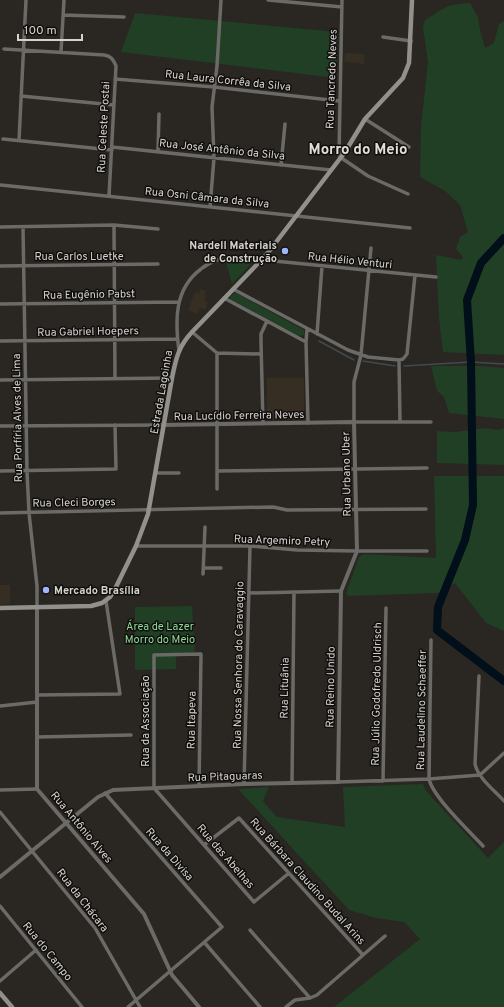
<svg xmlns="http://www.w3.org/2000/svg" width="504" height="1007" viewBox="0 0 504 1007" font-family="Overpass,sans-serif">
<style>
.built{fill:#362d23}
.green{fill:#203f25}
.lines{fill:none;stroke-linecap:round;stroke-linejoin:round}
.stream{stroke:#404a4f;stroke-width:1.5}
.river{stroke:#000f19;stroke-width:8}
.minor{stroke:#6b6a67;stroke-width:3.5}
.tertiary{stroke:#6b6a67;stroke-width:4}
.secondary{stroke:#92908b;stroke-width:4.5}
.poi-dot{fill:#a1b3fd;stroke:#110f0d;stroke-width:1.5}
.labels{text-anchor:middle;stroke-width:3;stroke-linejoin:round;paint-order:stroke}
.street-label{font-size:11px;fill:#d5d2ce;stroke:#110f0d}
.poi-label{font-size:11px;font-weight:bold;fill:#d5d2ce;stroke:#110f0d;text-anchor:end}
.park-label{font-size:11px;fill:#8ed898;stroke:#110f0d}
.district-label{font-size:15px;font-weight:bold;fill:#e3ddd6;stroke:#110f0d}
</style>
<rect width="100%" height="100%" fill="#2a2621"/>
<path class="built" d="M345,53L364,54V64L344,62Z
M200,289L206,291L204,296L206,297L205,301L208,302L205,310L200,308L198,314L188,310L195,292L199,293Z
M267,378H304V419L267,420Z
M0,585H10V604H0Z"/>
<path class="green" d="M470,3L478,17L480,30L485,48L494,43L499,24L504,21V355L443,352L439,318L436,255L461,260L463,257L456,249L460,237L468,232L460,205L445,191L420,177L421,126L428,62L423,27L425,20L439,11L451,5Z
M135,13L338,32L336,78L121,52Z
M226,262H253L232,284Z
M236,293L304,330V335L299,336L230,299L231,296Z
M431,366H481L504,368V419L449,413L444,397L437,391Z
M485,428L499,430L504,428V465L437,463V431L455,432Z
M434,476H504V631L486,623L455,583L438,593L348,596L346,593L359,557L364,554L436,558Z
M192,606L195,652L176,653V669L135,670V607Z
M423,784L426,791L488,858L504,842V1007H334L420,939L404,922L376,918L349,910L238,789L269,787L263,801L277,817L345,827L343,787Z"/>
<g class="lines">
<path class="stream" d="M319,341L354,360
M363,361L395,366
M404,366L471,362L504,364"/>
<path class="river" d="M504,238L481,263L467,300L471,362L473,505L465,540L438,607L437,630L504,681"/>
<path class="minor" d="M268,0L342,7
M342,0L339,154L340,157L368,176L408,194
M63,15L124,17
M383,37L411,41
M4,49L104,55C111,56 113,59 116,66L109,196
M61,52L64,0
M115,79L214,87L339,101
M21,96L114,105
M365,119L409,147
M3,139L112,150
M19,140L26,0
M112,147L331,170
M158,151L159,114
M281,165L285,124
M1,185L410,228
M210,207L214,158L212,107L217,66L221,0
M114,225L115,379
M0,227L114,225L158,229
M23,227L27,471L29,513L37,586V608
M371,248L361,355L354,382V422H431
M0,266L158,264
M233,289L348,350L368,357L399,360L403,359L407,354L415,275
M224,298L306,342
M0,304L179,302
M307,329L306,342L308,423
M192,332L217,353L261,354
M317,334L322,266
M0,341L177,339
M179,351C175,321 174,289 201,269C206,265 211,262 217,260C228,257 242,259 254,259L436,277
M217,353V489
M399,360L400,422
M0,380L172,378
M263,423L261,342V334L267,321
M0,426L164,425
M0,471L116,469L115,425
M217,471L427,468
M156,473H179
M0,513L273,507L287,510L426,509
M136,546H250L297,550L357,551H427
M203,568H221
M203,574L205,527
M249,593L341,591
M431,640L429,779C433,797 469,831 483,846
M479,676L475,764C478,778 494,790 504,801
M37,695L120,694L106,601
M0,706L37,702
M37,737L131,735
M480,775L504,753
M383,781L386,608
M338,782L429,779L480,775
M292,783L294,592
M244,784L250,546
M199,786L201,654L154,655V788L254,902L289,873
M0,790L37,789
M105,793L222,927L128,1007
M0,812L95,928L140,1007
M204,845L239,818L363,955
M0,906L82,1007
M250,930L310,998
M204,942L260,1007
M0,981L36,950
M286,1007L295,1000L310,998L317,995L385,936"/>
<path class="tertiary" d="M37,608V789L144,914L172,975L199,1007
M0,877L98,797L113,790L244,784L338,782L341,591L357,551L354,422L164,425"/>
<path class="secondary" d="M0,608L91,606L102,603L110,597L115,589L136,546L148,514L172,378C176,359 178,347 192,332L267,254L345,152L365,119L403,78L409,63L412,0
M0,993L12,1007"/>
</g>
<g class="poi-dot">
<circle cx="285" cy="251" r="4"/>
<circle cx="46" cy="590" r="4"/>
</g>
<g class="labels">
<g class="street-label">
<text transform="translate(331 79) rotate(-88)" y="4">Rua Tancredo Neves</text>
<text transform="translate(228 80) rotate(6)" y="4">Rua Laura Corrêa da Silva</text>
<text transform="translate(103 127) rotate(-87)" y="4">Rua Celeste Postai</text>
<text transform="translate(222 149) rotate(6)" y="4">Rua José Antônio da Silva</text>
<text transform="translate(207 197) rotate(6)" y="4">Rua Osni Câmara da Silva</text>
<text x="79" y="260">Rua Carlos Luetke</text>
<text transform="translate(350 260) rotate(6)" y="4">Rua Hélio Venturi</text>
<text transform="translate(89 294) rotate(-1)" y="4">Rua Eugênio Pabst</text>
<text transform="translate(88 331) rotate(-1)" y="4">Rua Gabriel Hoepers</text>
<text transform="translate(161 392) rotate(-80)" y="4">Estrada Lagoinha</text>
<text transform="translate(239 415) rotate(-1)" y="4">Rua Lucídio Ferreira Neves</text>
<text transform="translate(17 418) rotate(-91)" y="4">Rua Porfíria Alves de Lima</text>
<text transform="translate(346 474) rotate(-91)" y="4">Rua Urbano Uber</text>
<text transform="translate(74 502) rotate(-1)" y="4">Rua Cleci Borges</text>
<text transform="translate(282 540) rotate(2)" y="4">Rua Argemiro Petry</text>
<text transform="translate(238 665) rotate(-89)" y="4">Rua Nossa Senhora do Caravaggio</text>
<text transform="translate(330 687) rotate(-89)" y="4">Rua Reino Unido</text>
<text transform="translate(284 688) rotate(-89)" y="4">Rua Lituânia</text>
<text transform="translate(376 694) rotate(-89)" y="4">Rua Júlio Godofredo Uldrisch</text>
<text transform="translate(421 710) rotate(-89)" y="4">Rua Laudelino Schaeffer</text>
<text transform="translate(191 720) rotate(-89)" y="4">Rua Itapeva</text>
<text transform="translate(145 721) rotate(-90)" y="4">Rua da Associação</text>
<text transform="translate(225 776) rotate(-2)" y="4">Rua Pitaguaras</text>
<text transform="translate(82 827) rotate(50)" y="4">Rua Antônio Alves</text>
<text transform="translate(170 854) rotate(49)" y="4">Rua da Divisa</text>
<text transform="translate(226 856) rotate(49)" y="4">Rua das Abelhas</text>
<text transform="translate(308 881) rotate(48)" y="4">Rua Bárbara Claudino Budal Arins</text>
<text transform="translate(83 900) rotate(52)" y="4">Rua da Chácara</text>
<text transform="translate(48 951) rotate(51)" y="4">Rua do Campo</text>
</g>
<g class="poi-label">
<text x="277" y="249">Nardell Materiais<tspan x="277" dy="13">de Construção</tspan></text>
<text x="54" y="594" text-anchor="start">Mercado Brasília</text>
</g>
<g class="park-label">
<text x="160" y="630">Área de Lazer<tspan x="160" dy="13">Morro do Meio</tspan></text>
</g>
<g class="district-label">
<text x="358" y="154">Morro do Meio</text>
</g>
</g>
<path d="M18 34v6h64v-6" fill="none" stroke="#d5d2ce" stroke-width="2"/>
<text x="24" y="34" font-size="12" fill="#d5d2ce" stroke="#110f0d" stroke-width="3" paint-order="stroke">100 m</text>
</svg>
